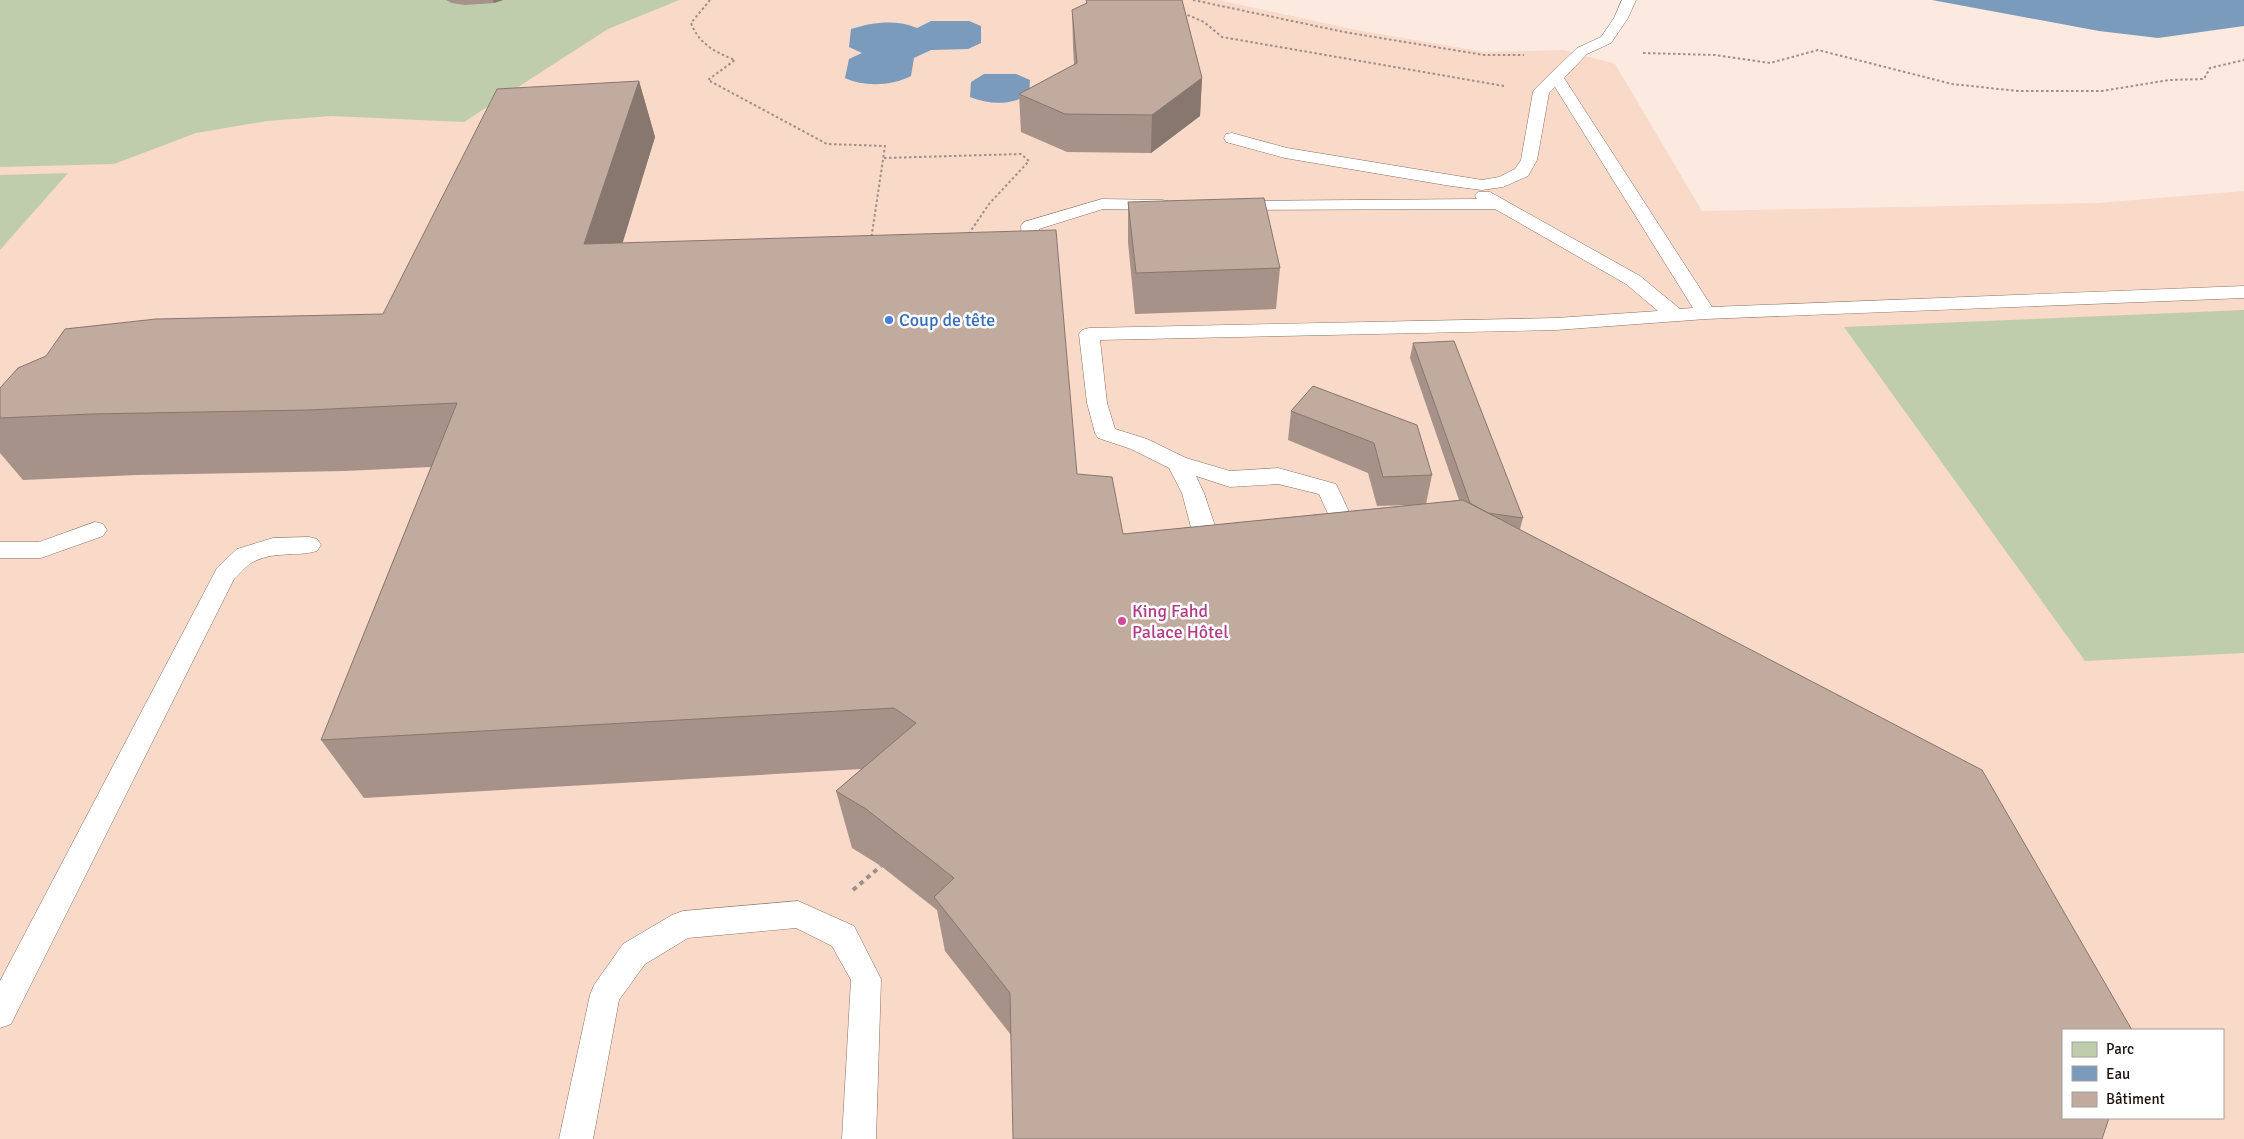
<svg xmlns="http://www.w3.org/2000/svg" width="2244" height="1139" viewBox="0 0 2244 1139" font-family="Signika,sans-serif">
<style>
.built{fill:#f9d9c8;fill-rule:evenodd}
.green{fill:#bfcdac}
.water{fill:#7a9bbb}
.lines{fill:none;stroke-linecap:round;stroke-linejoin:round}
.lane-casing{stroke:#877166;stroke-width:1}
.path-far1{stroke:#9e8f88;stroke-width:2;stroke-dasharray:2.5 2.5;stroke-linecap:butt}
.path{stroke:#9e8f88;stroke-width:4;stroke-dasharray:4.5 4.5;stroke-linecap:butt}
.lane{fill:#fff;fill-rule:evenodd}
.wall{fill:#a69288}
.shaded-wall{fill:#87776f}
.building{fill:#c1aa9e;stroke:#87776f}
.shop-dot{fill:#3f7fe0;stroke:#fff;stroke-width:2}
.hotel-dot{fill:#d1479c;stroke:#fff;stroke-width:2}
.labels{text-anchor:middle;stroke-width:5;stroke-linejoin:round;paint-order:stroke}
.shop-label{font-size:18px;fill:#366cbe;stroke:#fff;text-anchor:start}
.hotel-label{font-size:18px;fill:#b23c85;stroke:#fff;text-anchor:start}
</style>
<rect width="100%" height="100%" fill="#fce9df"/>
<path class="built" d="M0,0H1219L1351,29L1484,52L1564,50L1615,64L1702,211L2098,203L2244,191V1139H0ZM2063,1030H2223V1118H2063Z"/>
<path class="green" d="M0,0H679L608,29L464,122L331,116L267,121L196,133L114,164L0,167Z
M68,173L0,250V175Z
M2244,310V653L2085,661L1844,327Z"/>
<path class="water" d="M1932,0H2244V26L2158,38L2099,31Z
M931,21H969L981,26V43L968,49L931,50L914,58L911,76C892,86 864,87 845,78L849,59L862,53L849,47L851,29C872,22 897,19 917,28Z
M984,74H1016L1030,80L1029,95C1010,105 990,105 970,97L971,82Z"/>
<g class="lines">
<defs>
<path id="lane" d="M1622,0H1636L1628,18L1611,43L1587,54L1564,78L1712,307L2244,286V298L1706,319L1556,330L1100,340L1107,403L1115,429L1147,439L1186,458L1230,471L1278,468L1336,484L1351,516L1341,548L1333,550L1325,548L1321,542L1329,516L1319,494L1278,484L1230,487L1196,476L1204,493L1222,547L1228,554L1224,560L1216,562L1205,560L1192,531L1182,493L1169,468L1131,449L1098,438L1095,433L1087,403L1079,334L1082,330L1089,328L1556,318L1658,311L1626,284L1495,209L1233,210L1227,209L1224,205L1227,201L1477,199L1475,196L1478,192H1490L1640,276L1680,309L1693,308L1555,87L1549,93L1537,160L1528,176L1503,187L1482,190L1451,186L1285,158L1226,142L1224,138L1226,134L1232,133L1287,148L1482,180L1499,177L1515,169L1521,160L1533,92L1535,89L1577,48L1601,37L1614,18Z
M1102,199L1162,200L1168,201L1171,205L1168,209L1162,210L1103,209L1039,229L1042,263L1040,267L1033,269L1026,267L1024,263L1021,226L1024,222Z
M95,522L103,524L107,530L103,536L41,558H0V542H39Z
M309,537L317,539L321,545L317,551C297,557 275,551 255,561C247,564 240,574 234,579L11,1024L0,1028V981L217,568L237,549L273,538Z
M798,901L854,926L881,979L876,1139H842L851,980L832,946L796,928L688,938L645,964L619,1000L593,1139H559L590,995L594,985L623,944L672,915L683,911Z"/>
</defs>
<use href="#lane" class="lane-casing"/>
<path class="path-far1" d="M710,0L691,23C699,44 715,52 735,60L708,80L827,144L885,146L871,240
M1193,0L1344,32L1484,55H1524
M1183,13L1204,22L1222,37L1504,86
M1643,53L1715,55L1770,63L1818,50L1952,84L2018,91H2102L2169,80L2204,79L2210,68L2244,60
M884,158L1021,154L1029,161L989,204L968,235"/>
<path class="path" d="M853,890L881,866"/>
<use href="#lane" class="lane"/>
</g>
<path class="wall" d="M446,0H503L494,3L465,5L452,3Z
M1086,0H1182L1202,78L1200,116L1151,153L1067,152L1021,132L1019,94L1074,65L1073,46L1072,10L1086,4Z
M639,81L655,137L622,243L1077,474L1123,534L1410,505L1377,506L1368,473L1288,440L1291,411L1313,386L1432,475L1426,504L1459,500L1410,358L1413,343L1523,518L1520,529L1011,1035L945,951L937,910L881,866L852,848L836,791L861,769L364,798L321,740L431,467L344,471L137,475L23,480L0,453V388L383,314Z
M1128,202L1280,268L1276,309L1135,314L1128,242Z"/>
<path class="shaded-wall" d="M493,0H503L494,3Z
M1202,78L1200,116L1151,153L1152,115Z
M639,81L655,137L604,304L584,244Z"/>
<path class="building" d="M1086,0H1182L1202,78L1152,115L1065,114L1019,94L1077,63L1072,10L1087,3Z
M639,81L584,244L1056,230L1077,474L1112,477L1123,534L1463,500L1982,770L2132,1030H2063V1118H2109L2102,1139H1013L1010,993L934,897L954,878L866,809L836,791L916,723L894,708L321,740L457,403L308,410L92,414L0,418V388L18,368L46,356L65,329L156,319L383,314L497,89Z
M1264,198L1280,268L1136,273L1128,202Z
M1454,341L1523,518L1488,513L1470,503L1413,343Z
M1313,386L1417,425L1432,475L1383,477L1374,443L1291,411Z"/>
<circle class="shop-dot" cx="889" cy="320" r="5"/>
<circle class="hotel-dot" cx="1122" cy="621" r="5"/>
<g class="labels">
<g class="shop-label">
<text x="899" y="326">Coup de tête</text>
</g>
<g class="hotel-label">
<text x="1132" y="617">King Fahd<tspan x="1132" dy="21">Palace Hôtel</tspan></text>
</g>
</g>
<rect x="2062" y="1029" width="162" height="90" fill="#ffffff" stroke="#a3a09e"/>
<rect x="2072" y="1042" width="25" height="15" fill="#bfcdac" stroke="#a3a09e"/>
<text x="2106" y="1054" font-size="15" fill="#1a110d">Parc</text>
<rect x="2072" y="1066" width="25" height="15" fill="#7a9bbb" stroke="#a3a09e"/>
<text x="2106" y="1079" font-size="15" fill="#1a110d">Eau</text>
<rect x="2072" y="1092" width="25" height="15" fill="#c1aa9e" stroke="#a3a09e"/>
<text x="2106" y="1104" font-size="15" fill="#1a110d">Bâtiment</text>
</svg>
